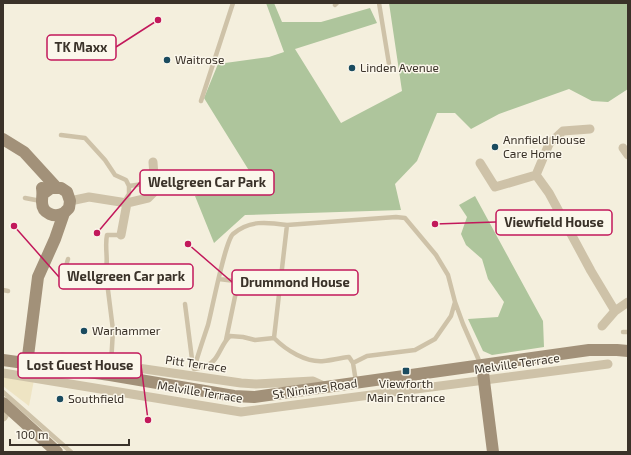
<svg xmlns="http://www.w3.org/2000/svg" width="631" height="455" viewBox="0 0 631 455" font-family="'Exo 2',sans-serif">
<style>
.green{fill:#aec59c}
.plaza{fill:#eee4c3}
.lines{fill:none;stroke-linecap:round;stroke-linejoin:round}
.lane{stroke:#cec2a8;stroke-width:4.5}
.street{stroke:#cec2a8;stroke-width:9}
.secondary{stroke:#a29179;stroke-width:12}
.poi-dot{fill:#1a4b5f;stroke:#fbf7eb;stroke-width:1.5}
.labels{text-anchor:middle;stroke-width:3;stroke-linejoin:round;paint-order:stroke}
.poi-label{font-size:12px;fill:#3a3229;stroke:#fbf7eb;text-anchor:start}
.street-label{font-size:12px;fill:#3a3229;stroke:#fbf7eb}
.leader{fill:none;stroke:#c2185b;stroke-width:1.5}
.callout-dot{fill:#c2185b;stroke:#fbf7eb;stroke-width:1.5}
.callout{fill:#fbf7eb;stroke:#c2185b;stroke-width:1.5}
.callout-label{font-size:13px;text-anchor:middle;font-weight:bold;fill:#3a3229}
</style>
<rect width="100%" height="100%" fill="#f4efdd"/>
<path class="green" d="M266,3H274L282,22H321L370,8L377,23L295,49L341,123L402,91L389,3H628V89L608,102L592,101L569,89L499,114L471,129L455,113H437L417,161L395,184L401,210L245,215L214,243L195,196L253,177L204,98L218,64L269,57L284,52Z
M475,196L543,321L544,347L492,355L483,351L468,319L498,317L504,302L488,279L482,259L466,245L461,234L467,217L459,205Z"/>
<path class="plaza" d="M3,375L34,380L29,406L3,386Z"/>
<g class="lines">
<path class="lane" d="M379,3L389,64
M335,5L337,3
M201,101L233,3
M61,135L85,138L105,160L115,175L126,180L129,186V194L124,202
M129,186L143,184
M25,198L41,201
M68,259L64,273L65,284L74,287H93C96,284 102,280 104,275C110,265 104,248 107,235H121
M219,279L235,281L237,287L226,340
M3,290L8,291
M108,290L113,330L111,364
M455,302L463,324L481,365
M185,304L193,367
M623,332H628
M274,338L255,340L243,337L230,336C220,345 219,361 206,366C203,368 198,368 194,369C198,354 203,340 208,325C212,310 225,241 233,234C249,220 267,222 287,225
M353,363L349,357C340,358 332,360 324,361C306,363 286,350 274,338L287,225L396,217L405,218L436,255L448,275L455,302L451,316L435,339L415,350L367,356L353,363L356,382
M3,392L71,452"/>
<path class="street" d="M590,129L563,131L549,144L536,175L549,193L591,271L615,311
M623,148L628,155
M480,163L495,187L536,175
M70,201L89,197L127,203L148,198L155,191L153,162
M121,235L127,203
M602,326L615,311L628,302
M62,357L241,383L256,384L313,381L326,387
M3,373L241,412L608,364
M3,417L8,409"/>
<path class="secondary" d="M3,139L24,152L56,187
M42,188C43,193 42,197 42,202C42,214 55,218 64,213
M3,360L110,375L234,396L254,397L589,350H617L628,351
M27,364L38,277L55,239L64,213L69,208L70,201L67,192L61,188H51L43,194
M482,365L493,452
M3,403L57,452"/>
</g>
<g class="poi-dot">
<circle cx="167" cy="60" r="4"/>
<circle cx="352" cy="68" r="4"/>
<circle cx="495" cy="147" r="4"/>
<circle cx="84" cy="331" r="4"/>
<rect x="402" y="367" width="8" height="8" rx="2"/>
<circle cx="60" cy="399" r="4"/>
</g>
<g class="labels">
<g class="poi-label">
<text x="175" y="64">Waitrose</text>
<text x="360" y="72">Linden Avenue</text>
<text x="503" y="144">Annfield House<tspan x="503" dy="14">Care Home</tspan></text>
<text x="92" y="335">Warhammer</text>
<text x="406" y="388" text-anchor="middle">Viewforth<tspan x="406" dy="14">Main Entrance</tspan></text>
<text x="68" y="403">Southfield</text>
</g>
<g class="street-label">
<text transform="translate(196 364) rotate(8)" y="4">Pitt Terrace</text>
<text transform="translate(517 364) rotate(-8)" y="4">Melville Terrace</text>
<text transform="translate(315 389) rotate(-8)" y="4">St Ninians Road</text>
<text transform="translate(200 392) rotate(9)" y="4">Melville Terrace</text>
</g>
</g>
<path class="leader" d="M158 20L116 47M97 233L140 182M435 224L496 222M14 226L59 277M188 244L232 282M148 420L141 365"/>
<g class="callout-dot">
<circle cx="158" cy="20" r="4"/>
<circle cx="97" cy="233" r="4"/>
<circle cx="435" cy="224" r="4"/>
<circle cx="14" cy="226" r="4"/>
<circle cx="188" cy="244" r="4"/>
<circle cx="148" cy="420" r="4"/>
</g>
<g class="callout">
<rect x="47" y="35" width="69" height="25" rx="4"/>
<rect x="140" y="170" width="134" height="25" rx="4"/>
<rect x="496" y="210" width="116" height="25" rx="4"/>
<rect x="59" y="264" width="134" height="25" rx="4"/>
<rect x="232" y="270" width="126" height="25" rx="4"/>
<rect x="18" y="353" width="123" height="25" rx="4"/>
</g>
<g class="callout-label">
<text x="81" y="52">TK Maxx</text>
<text x="207" y="187">Wellgreen Car Park</text>
<text x="554" y="227">Viewfield House</text>
<text x="126" y="281">Wellgreen Car park</text>
<text x="295" y="287">Drummond House</text>
<text x="80" y="370">Lost Guest House</text>
</g>
<rect width="631" height="455" fill="none" stroke="#3a3229" stroke-width="8"/>
<path d="M10 439v6h119v-6" fill="none" stroke="#3a3229" stroke-width="2"/>
<text x="16" y="439" font-size="12" fill="#3a3229" stroke="#fbf7eb" stroke-width="3" paint-order="stroke">100 m</text>
</svg>
